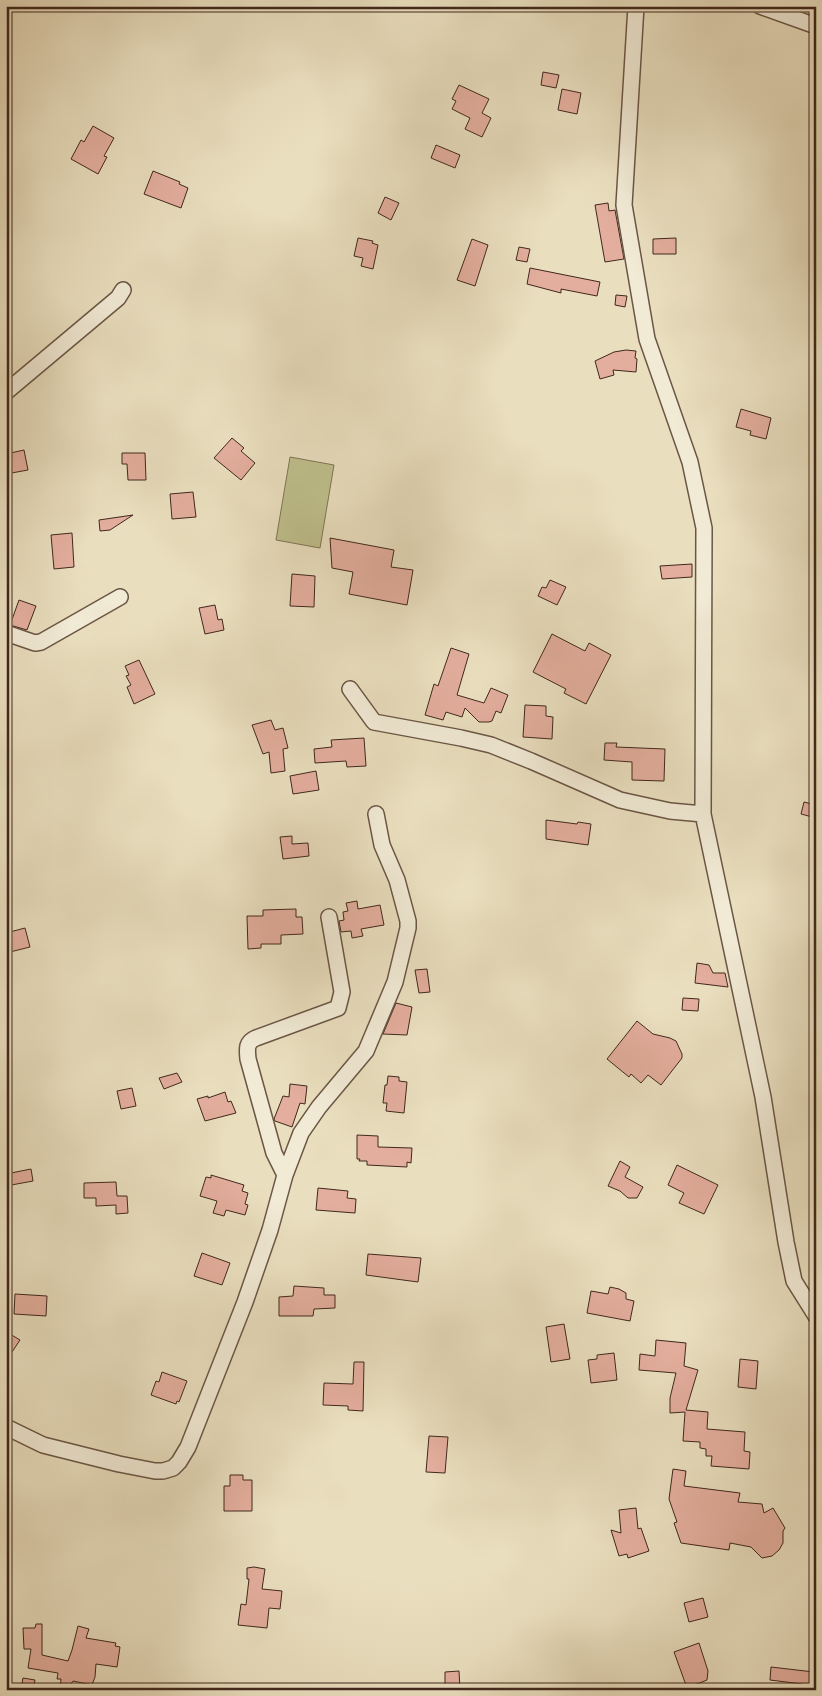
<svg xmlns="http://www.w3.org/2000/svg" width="822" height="1696" viewBox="0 0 822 1696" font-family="Cardo,serif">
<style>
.pitch{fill:#bebf8c;stroke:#807454}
.building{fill:#e3ae9d;stroke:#41281d}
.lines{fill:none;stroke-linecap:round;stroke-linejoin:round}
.street-casing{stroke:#6b5645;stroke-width:18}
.street{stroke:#f1ead5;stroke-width:15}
</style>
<rect width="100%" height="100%" fill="#e9debe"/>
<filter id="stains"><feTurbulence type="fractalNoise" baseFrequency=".004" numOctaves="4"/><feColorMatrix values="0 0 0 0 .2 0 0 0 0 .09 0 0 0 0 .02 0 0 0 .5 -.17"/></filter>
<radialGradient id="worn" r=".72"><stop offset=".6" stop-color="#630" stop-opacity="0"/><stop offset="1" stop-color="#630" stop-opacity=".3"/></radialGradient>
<path class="pitch" d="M290,457L334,465L320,548L276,540Z"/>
<path class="building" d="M543,72L559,75L556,88L541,85Z
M459,85L489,99L482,113L491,118L482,137L465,129L470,118L452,109L456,101L452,99Z
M562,89L581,93L577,114L558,110Z
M93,126L114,138L104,156L107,157L98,174L71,159L81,140L84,142Z
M436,145L460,155L455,168L431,158Z
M153,171L180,182L179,184L188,188L181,208L144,194Z
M385,197L399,203L391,220L378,213Z
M608,203L609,211L615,210L624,259L605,262L595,205Z
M358,238L373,241L372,243L378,245L373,269L361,266L363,258L354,256Z
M676,238V254H653V239Z
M472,239L488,245L475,286L457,280Z
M519,247L530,249L527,262L516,260Z
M530,268L600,282L597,296L561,289V293L527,284Z
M616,295L627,296L625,307L615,305Z
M626,350L636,351L635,358L637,359L636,372L613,370L614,375L600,379L595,361L614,352Z
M741,409L771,418L766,439L750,435L751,431L736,427Z
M232,438L244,448L241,451L255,463L241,480L214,458Z
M24,450L28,470L6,474V454Z
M122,453H145L146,480H128L127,464H122Z
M193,492L196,517L172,519L170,494Z
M133,515L110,530L100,531L99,520Z
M72,533L74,567L54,569L51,535Z
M330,538L394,550L391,567L413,570L407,605L349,594L353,572L332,568Z
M692,564V577L662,579L660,566Z
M292,574L315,576L314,607L290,606Z
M550,580L566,587L557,605L538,596L542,587L546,588Z
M19,600L36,606L27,630L10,625Z
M215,605L218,620L222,619L224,630L205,634L199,608Z
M552,634L585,651L589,643L611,655L586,704L564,693L566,689L533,672Z
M451,648L469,654L457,695L484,703L491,688L508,695L501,713L496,711L492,721L489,722H479L465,708L462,717L446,712L443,720L425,715L434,684L438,686Z
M139,660L155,694L134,704L127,687L131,685L126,676L129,675L125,666Z
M525,705L546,706V716L553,717L552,739L523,737Z
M271,720L275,730L283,728L288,748L283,749L285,771L271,773L269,752L263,754L252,725Z
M364,738L366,766L347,767L346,761L315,763L314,749L332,747L331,740Z
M605,743H617L616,747L665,749L664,781L632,780V762L604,760Z
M316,771L319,790L293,794L290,776Z
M804,802L816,805V818L801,814Z
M546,820L577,824L578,822L591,824L588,845L546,839Z
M292,836V844L308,843L309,856L283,859L280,837Z
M357,901L358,909L380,905L384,925L361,929L363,936L352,938L351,931L341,932L339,921L344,920L343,912L348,911L346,903Z
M296,909V917H302L303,934L281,935V944H261V948L248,949L247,916H263V910Z
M25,928L30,947L6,953V933Z
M697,963L709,965L713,973H725L728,987L695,983Z
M427,969L430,992L419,993L415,970Z
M683,998L699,999L698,1011L682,1010Z
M396,1003L412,1007L407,1035L383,1034Z
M637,1021L653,1034L670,1038L676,1041L682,1054V1058L661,1085L648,1075L641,1083L631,1074L629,1077L607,1059Z
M177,1073L182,1082L164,1089L159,1078Z
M388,1076L399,1077V1081L407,1082L404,1113L386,1111L387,1103H383L385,1085H387Z
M290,1084L307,1086L305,1104L300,1103L292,1127L275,1121L274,1119L283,1096L289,1097Z
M132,1088L136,1106L121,1109L117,1091Z
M225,1092L228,1102L231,1101L236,1113L205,1121L197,1099L208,1096V1098Z
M357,1135L378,1136V1147L412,1148L411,1163L407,1162V1167L367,1165V1161H359L360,1159H357Z
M620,1161L630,1167L625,1177L643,1187L637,1198H628L620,1191L608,1186Z
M677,1165L718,1185L704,1214L679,1203L684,1193L668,1185Z
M31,1169L33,1181L6,1186V1174Z
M211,1175L244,1185L242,1191L248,1193L245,1204L248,1205L245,1215L226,1210L224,1216L213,1213L217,1201L200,1196L206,1177L211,1178Z
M116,1182L117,1196H127L128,1213L116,1214V1205L96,1206V1198H84V1183Z
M318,1188L348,1191L347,1198L356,1199L355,1213L316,1210Z
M202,1253L230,1263L222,1285L194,1276Z
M368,1254L421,1258L418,1282L366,1275Z
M294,1286L324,1288V1295H335V1308L314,1309L313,1316H279V1297L293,1296Z
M610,1287L619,1289L626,1293V1299L634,1301L630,1321L587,1313L591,1291L608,1294Z
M15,1294L47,1296L46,1316L14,1314Z
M564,1324L570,1359L551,1362L546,1327Z
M10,1334L20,1340L6,1361V1340Z
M656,1340L686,1343L684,1366L698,1370L686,1410L708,1412L707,1429L745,1432L744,1451L750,1452L749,1469L711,1466L712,1456H706V1449L700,1448V1442L683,1441L685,1412L670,1413V1398L676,1373L639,1370L640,1354L655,1356Z
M614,1353L617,1380L591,1383L588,1360L597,1359V1355Z
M740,1359L758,1361L756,1389L738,1387Z
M354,1362H364L363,1411L348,1410V1406L323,1405L324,1383L353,1384Z
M162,1372L187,1381L179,1402L177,1401L176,1404L151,1395L156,1381L159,1382Z
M429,1436L448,1437L445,1473L426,1472Z
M673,1469L686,1471L684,1486L740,1493L738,1502L762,1504L764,1513L773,1508L785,1528L783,1531V1543L779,1550L772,1556L762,1558L751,1547L730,1543L729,1550L681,1543L674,1523L677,1522L669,1499Z
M230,1475H243V1480H252V1511H224V1486H230Z
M636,1508L638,1529L641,1528L649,1551L628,1558L627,1554L619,1556L611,1530L621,1533L619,1510Z
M254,1567L265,1569L262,1589L282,1591L280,1609L269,1608L267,1628L238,1625L241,1604L246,1605L249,1579H247V1568Z
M703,1598L708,1617L689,1622L684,1603Z
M36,1624H42V1655L68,1661L72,1650L78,1626L89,1629L86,1638L116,1643L115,1646L120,1647L117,1667L96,1664L95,1677L92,1685L73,1681L67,1690H60L61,1679H57L58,1673L28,1668L31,1649H24L23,1628H35Z
M699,1643L708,1671L707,1680L687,1688L674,1652Z
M771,1667L814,1672L812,1690H801L802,1684L770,1680Z
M459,1671L460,1689H445V1672Z
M23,1678L35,1680L33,1690H21Z"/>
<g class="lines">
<defs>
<path id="street" d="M636,6L624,205L647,339L690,462L704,528L703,814L763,1097L786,1242L794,1281L816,1316
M760,6L816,26
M6,392L118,298L123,290
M6,633L35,643L41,642L120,597
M350,689L374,722L461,738L491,745L531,761L620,800L670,811L703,814
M285,1175L274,1153L248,1059C247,1049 246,1042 256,1038L338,1008L342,992L329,917
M6,1427L43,1445L119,1464L155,1471H163L173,1468L179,1462L188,1447L245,1302L270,1230L285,1175L301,1133L319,1107L366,1051L395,982L408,928V921L397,880L382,845L376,814"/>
</defs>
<use href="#street" class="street-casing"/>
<use href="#street" class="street"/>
</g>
<rect width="822" height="1696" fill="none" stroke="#e9debe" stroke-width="25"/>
<rect x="8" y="8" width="807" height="1681" fill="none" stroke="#41281d" stroke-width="2.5"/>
<rect x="12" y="12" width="797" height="1671" fill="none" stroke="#41281d"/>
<rect width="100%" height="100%" filter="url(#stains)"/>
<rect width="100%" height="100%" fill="url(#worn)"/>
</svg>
